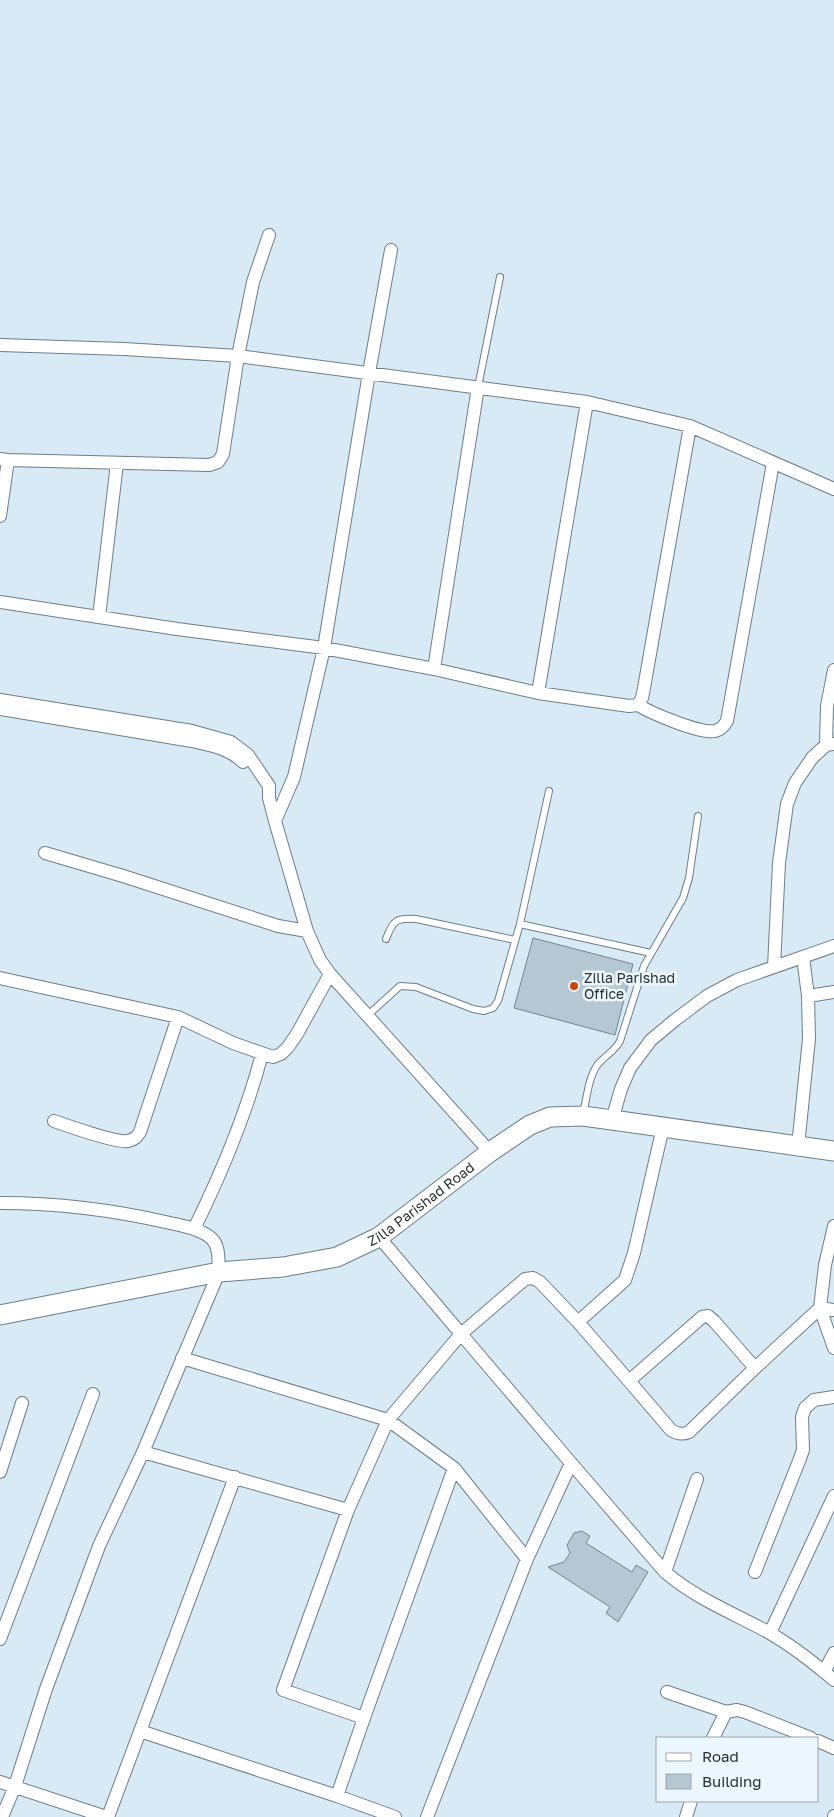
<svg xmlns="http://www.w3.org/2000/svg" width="834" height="1817" viewBox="0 0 834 1817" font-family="'Golos Text',sans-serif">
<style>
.building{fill:#b5c7d2;stroke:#758690}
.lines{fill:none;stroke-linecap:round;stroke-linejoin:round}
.service-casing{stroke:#6e7e88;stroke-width:8}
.minor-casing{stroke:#6e7e88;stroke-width:14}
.secondary-casing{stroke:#6e7e88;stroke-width:21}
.service{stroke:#fff;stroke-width:6}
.minor{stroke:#fff;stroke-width:12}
.secondary{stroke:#fff;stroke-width:19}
.poi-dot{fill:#cc460a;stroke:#ebf6fd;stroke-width:2}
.labels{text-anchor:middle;stroke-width:5;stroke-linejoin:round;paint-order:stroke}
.poi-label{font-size:14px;fill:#282f33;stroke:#ebf6fd;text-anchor:start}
.street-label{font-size:14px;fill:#282f33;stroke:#ebf6fd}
</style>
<rect width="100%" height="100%" fill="#d8eaf5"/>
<path class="building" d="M533,938L633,964L615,1035L514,1008Z
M582,1531L590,1536L586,1543L632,1572L636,1565L648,1572L618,1622L606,1613L610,1607L548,1567L564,1562L570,1553L567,1545L574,1533Z"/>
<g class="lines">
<defs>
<path id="service" d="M478,387L500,277
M520,924L651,953
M386,939C393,920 396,918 416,919L515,940
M367,1016L400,986L416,987L473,1009L484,1011L493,1008L498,1001L520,924L549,791
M583,1114C587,1098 588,1078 598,1064C606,1055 615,1051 620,1041L644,966L683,898L689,878L698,816"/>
<path id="minor" d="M0,345L124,349L238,356L253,282L269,235
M0,459L8,460L0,516
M8,460L209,465L218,462L223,454L238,356L587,402L690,426L834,489
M0,602L177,629L324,648L434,669L478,387
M99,617L117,463
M434,669L538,693L629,706L638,705L642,698L644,688L690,426
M538,693L587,402
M0,700L192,731L231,742L248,755L269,786V798L275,821L307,931L320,960L330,974L490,1152
M638,705C651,713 700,734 715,731C721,730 724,726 727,721L773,463
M0,709L192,741C210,745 229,748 243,762
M826,745L827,706L834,670
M275,821L294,777L324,648L369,373L391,250
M45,853L123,876L278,926L307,931
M774,967L779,863L787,804L795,783L812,758L826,745L834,744
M0,978L178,1017L233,1043L273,1057L281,1054L288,1047L297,1034L330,974
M808,996L834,992
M612,1120L621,1089L630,1068L651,1040L675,1020L707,996L737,980L834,946
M54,1121C68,1126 117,1143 128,1141C135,1139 137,1137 140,1132L178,1017
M798,1146L809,1039L808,996L803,957
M0,1203C57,1203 114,1210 170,1223C183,1226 202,1229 212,1239C220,1247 218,1261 219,1272L143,1452L99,1546L46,1689L15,1786L2,1817
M834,1226L825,1265L820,1308L834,1348
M194,1229C222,1172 246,1115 262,1054
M379,1237L461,1334L525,1279L533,1278L540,1282L578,1322L629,1381
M578,1322L625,1280L634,1253L663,1127
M182,1358L388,1420L454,1468L527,1559
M755,1368L689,1432C682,1435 677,1434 671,1430L629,1381L702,1317L708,1316L714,1321L755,1368L820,1308L834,1310
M143,1452L348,1510
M0,1472L22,1403
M665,1572L697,1479
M755,1572L799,1461L803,1450L802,1417L805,1408L814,1400L834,1397
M770,1633L834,1496
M0,1639L93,1394
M824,1672L834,1653
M667,1692L726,1712L737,1710L745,1712L811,1738
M364,1718L454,1468
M140,1731L337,1796
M713,1738L726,1712
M818,1741L834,1748
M0,1782L106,1817
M108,1817L235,1477
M395,1817L337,1796L364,1718L283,1690L348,1510L388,1420L461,1334L571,1463
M427,1817L527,1559L571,1463L665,1572C695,1598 733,1613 768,1632C791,1645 814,1663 834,1680
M686,1817L691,1801
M834,1817V1816"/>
<g id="secondary">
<path id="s1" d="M0,1315L219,1272L283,1267L337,1257L379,1237L490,1152L530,1125L550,1117L583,1116L612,1120L834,1151"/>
</g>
</defs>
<use href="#service" class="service-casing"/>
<use href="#minor" class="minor-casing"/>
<use href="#secondary" class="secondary-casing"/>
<use href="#service" class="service"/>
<use href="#minor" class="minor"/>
<use href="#secondary" class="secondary"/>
</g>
<circle class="poi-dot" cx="574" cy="986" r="5"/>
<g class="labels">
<g class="poi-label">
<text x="584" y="983">Zilla Parishad<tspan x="584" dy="16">Office</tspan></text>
</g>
<g class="street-label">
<text dy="5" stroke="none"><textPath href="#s1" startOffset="442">Zilla Parishad Road</textPath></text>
</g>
</g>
<rect x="656" y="1737" width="162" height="65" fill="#ebf6fd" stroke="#9da6ac"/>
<rect x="666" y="1753" width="25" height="8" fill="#ffffff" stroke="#9da6ac"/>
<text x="702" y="1762" font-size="15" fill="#282f33">Road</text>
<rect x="666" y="1774" width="25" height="15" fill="#b5c7d2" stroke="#9da6ac"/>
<text x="702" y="1787" font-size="15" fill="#282f33">Building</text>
</svg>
